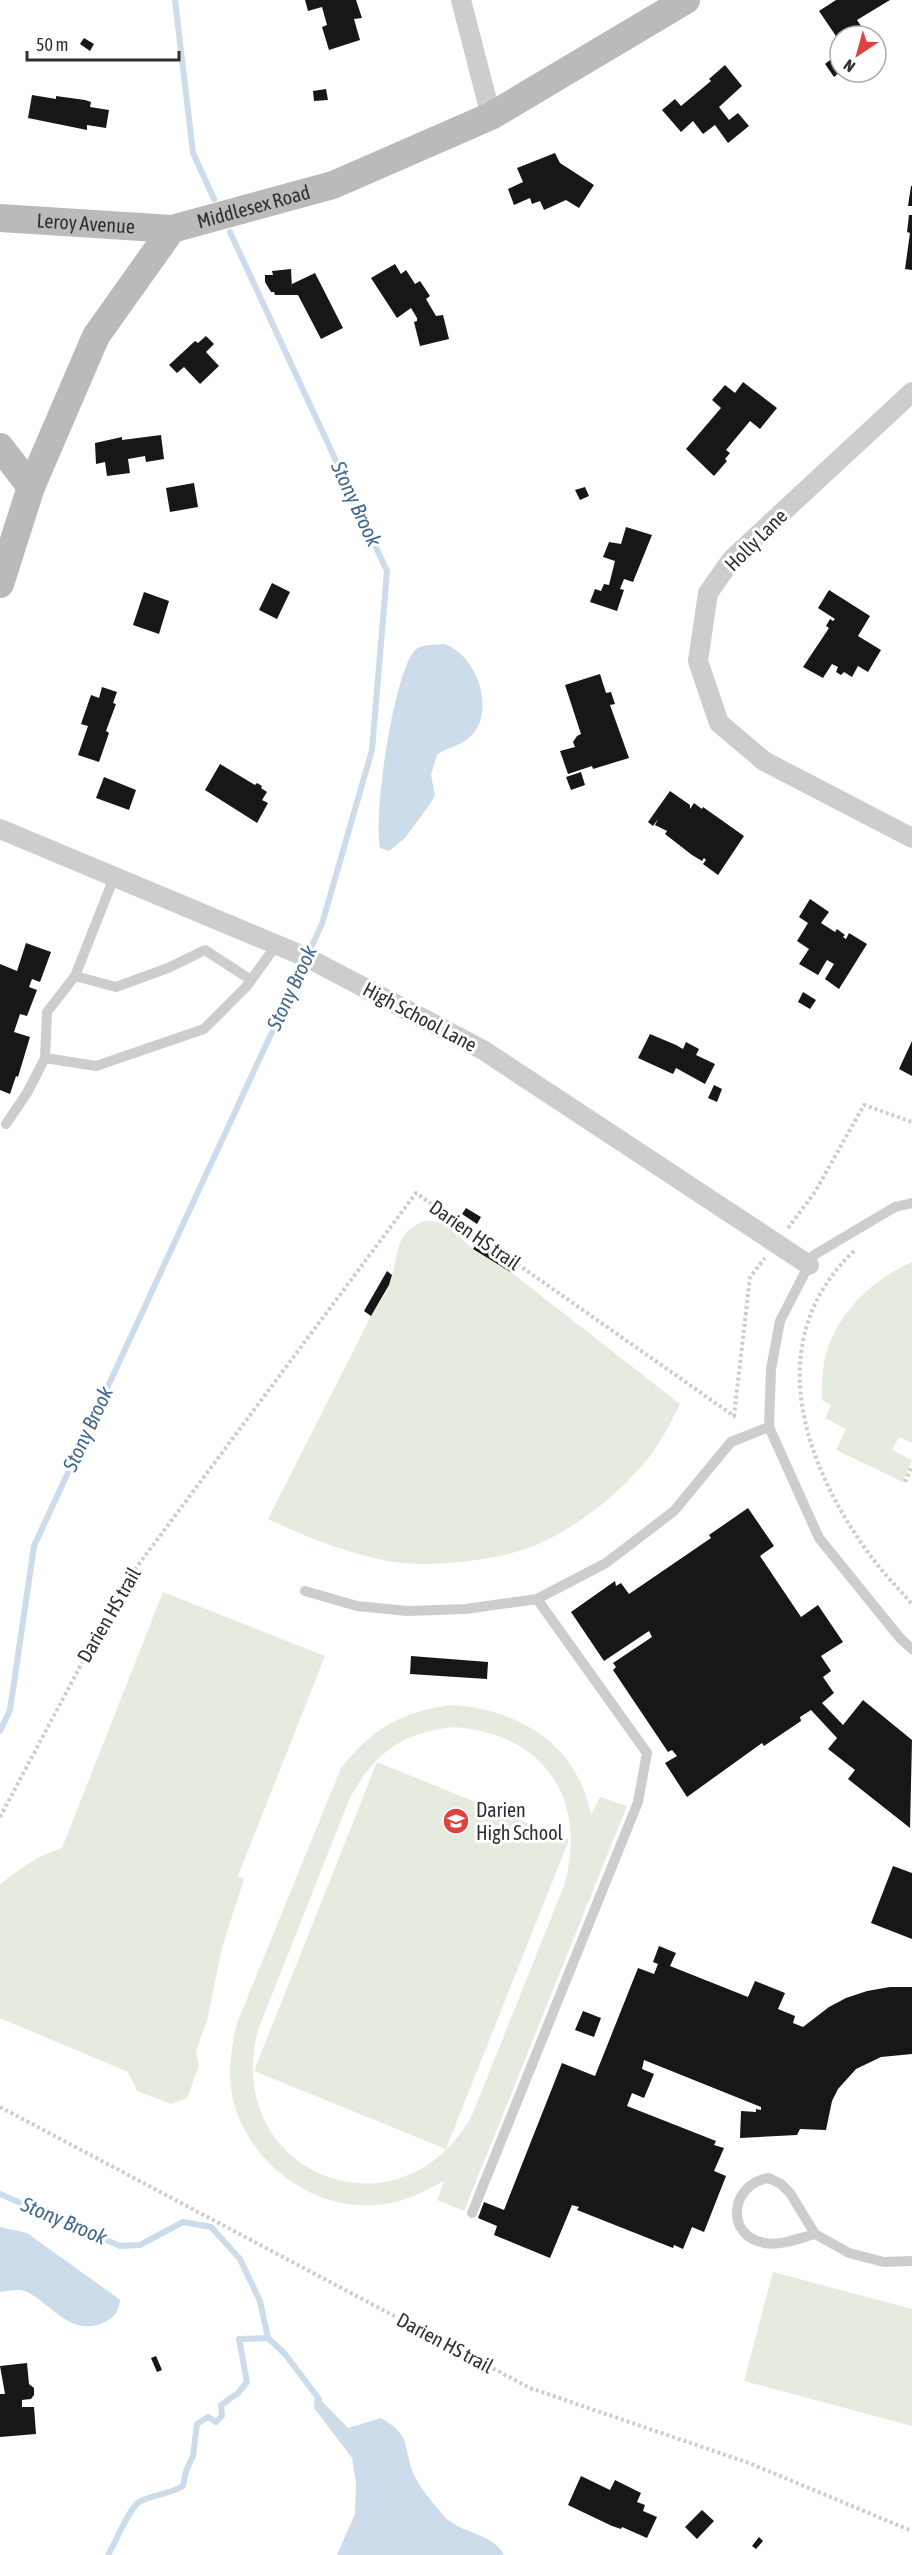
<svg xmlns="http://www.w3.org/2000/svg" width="912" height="2555" viewBox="0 0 912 2555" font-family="'Asap Condensed',sans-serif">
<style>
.green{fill:#e5ecdf;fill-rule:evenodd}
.water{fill:#cddceb}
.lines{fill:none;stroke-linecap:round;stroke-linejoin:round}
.stream{stroke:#cddceb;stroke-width:6}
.building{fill:#171717}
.path{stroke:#cdcdcd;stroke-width:4;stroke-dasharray:3 3;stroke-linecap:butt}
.lane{stroke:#cdcdcd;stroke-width:10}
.street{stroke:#cdcdcd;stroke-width:20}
.secondary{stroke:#bababa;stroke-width:28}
.labels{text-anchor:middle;stroke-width:6;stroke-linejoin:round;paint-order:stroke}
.street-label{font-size:20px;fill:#303030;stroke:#fff}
.poi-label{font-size:20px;fill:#303030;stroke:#fff;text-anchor:start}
.water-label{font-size:21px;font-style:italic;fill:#42698e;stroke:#fff}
</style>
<rect width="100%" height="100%" fill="#fff"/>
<path class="green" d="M424,1221H432L446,1225L473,1249L512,1273L680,1404C671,1422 662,1440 650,1456C622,1492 581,1524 541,1543C505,1560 431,1568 393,1562C348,1554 309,1538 268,1519L371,1316C377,1306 386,1295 390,1283C399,1257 393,1233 424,1221Z
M912,1262V1443L899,1437L892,1450L912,1460L903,1482L836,1450L846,1429L825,1418L831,1405L822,1400C822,1388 822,1375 824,1363C834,1316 869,1281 912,1262Z
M163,1592L325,1656L238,1876L244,1879L222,1948L207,2021L196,2051L199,2066L187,2098L171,2104L137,2091L128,2072L0,2018V1885C18,1869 39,1855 62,1848Z
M453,1705C520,1710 578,1745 591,1815L600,1797L627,1806L464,2211L437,2200L444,2181C429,2189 415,2197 399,2201C326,2221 251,2170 233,2100C227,2074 231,2048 237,2023L341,1768C373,1728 402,1711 453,1705ZM454,1727C542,1733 588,1797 565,1883L473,2113C403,2246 220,2175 258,2030L349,1800C373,1754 402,1732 454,1727Z
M377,1762L569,1840L446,2149L254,2071Z
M773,2272L912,2309V2426L744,2381Z"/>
<path class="water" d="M444,644C477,654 497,712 470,737C461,746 447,747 437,755L431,775L435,795L430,804L405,838L389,851L380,848C373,815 393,678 414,651C420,644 435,645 444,644Z
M0,2227L27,2233L115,2296L120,2300C119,2311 115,2317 105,2322C71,2338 53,2305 27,2292C19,2288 9,2291 0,2292Z
M315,2394L348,2428L381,2418C410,2435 403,2442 412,2470C417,2485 433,2503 444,2516C460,2534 492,2532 504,2555H337L355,2514L356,2483L352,2458L314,2408Z"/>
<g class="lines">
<path class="stream" d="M175,0L193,153L214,199
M0,1731L10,1710L34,1546L322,924L372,750L387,571L230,232
M0,2194L120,2246L140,2245L183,2222L211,2227L240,2259L260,2301L268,2338
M268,2338L285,2354L319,2399
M108,2555C116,2542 128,2510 139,2502C153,2494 168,2495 183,2486L186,2471L193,2456L197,2424L208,2417L216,2422L222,2416L221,2405L238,2393L247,2382L239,2339L268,2338"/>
</g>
<path class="building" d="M305,0H356L362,18L354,19L360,40L329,50L322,27L327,25L322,7L308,11Z
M836,0H890L857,20L861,26L857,36H840V42L819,11Z
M84,38L94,44L90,51L80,44Z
M830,60L840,72L834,77L825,64Z
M725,65L742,86L719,107L729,120L738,113L749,126L728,143L715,125L703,134L693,121L681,132L662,110L675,99L681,106L711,81L709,79Z
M326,89L328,100L314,101L313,91Z
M32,95L56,99V96L85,100L91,102L90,107L109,110L106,128L87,125V130L28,118Z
M555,153L560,163L594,185L579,208L566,200L544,210L540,201L532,204L530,198L514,205L508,189L523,182L517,168Z
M911,186H912V206H908Z
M909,215H912V270L905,269L910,233L907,232Z
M395,264L401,274L406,270L415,284L420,281L430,296L426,299L436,316L443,315L449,339L420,346L414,322L417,321V318L411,308L397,318L371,278Z
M291,269L292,288V284L315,273L343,328L321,339L298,295H275L274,292H271L265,282V275H273L272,271Z
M206,336L214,344L206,352L219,366L200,384L184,367L177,373L169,365L195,341L198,343Z
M743,382L777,408L760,429L750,421L726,450L730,453L725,459L727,461L714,476L686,449L721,408L712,400L725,385L735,393Z
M161,435L164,459L146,462L145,456L128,459L130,473L107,476L105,462L96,464L95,443L122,437V440Z
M194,483L198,507L170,512L166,488Z
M585,487L589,496L580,500L575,490Z
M626,527L652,535L633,582L624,579L620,589L624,590L617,611L590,602L595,589L601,591L604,584L609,585L615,561L603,557L609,542L621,544Z
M272,583L290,592L277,619L259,610Z
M829,590L870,616L858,636L881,650L868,672L858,666L852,677L844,672L841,675L836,672L838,667L832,664L823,678L803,667L829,628L826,626L830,619L833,621L835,619L818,608Z
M144,592L169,601L159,634L133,625Z
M600,674L606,693L611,692L615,704L610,705L629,758L593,769L592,766L568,774L560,751L575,747L573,742L577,736L581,734L565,685Z
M102,687L117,692L113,703L116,704L106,731L109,733L99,762L78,755L88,726L81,724L91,695L99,698Z
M220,764L255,785L257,783L262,786L261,788L267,792L262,800L268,803L257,823L205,790Z
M581,772L585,785L571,790L566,777Z
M104,777L136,790L129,810L96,798Z
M670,791L690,805V809L694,803L702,809L703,807L744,836L718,875L703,864L706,860L704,858L702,861L692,855L665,834L667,831L655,825L658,819L653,826L648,822Z
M810,899L829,912L821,923L835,932L837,929L845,935L843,937L846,939L849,933L867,944L839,989L825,979L834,964L827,960L818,975L799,964L809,949L797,941L808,923L799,917Z
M26,943L51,952L40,982L32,979L29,987L37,990L27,1016L20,1014L14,1032L30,1037L18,1077L16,1076L10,1094L0,1090V964L17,971Z
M803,992L816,1000L810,1009L798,1002Z
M650,1034L676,1045L683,1049L686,1042L699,1049L696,1055L715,1064L705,1084L676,1068L673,1074L638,1058Z
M912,1041V1076L899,1069Z
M714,1085L722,1089L717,1102L708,1098Z
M466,1208L481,1217L477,1224L462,1214Z
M478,1242L516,1266L512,1273L473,1249Z
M387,1271L392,1275L389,1285L371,1316L364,1311Z
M748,1508L774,1546L760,1556L801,1617L818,1605L843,1642L821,1656L831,1671L823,1677L834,1693L822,1703L843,1725L863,1700L912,1740L910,1828L848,1779L855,1770L828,1749L837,1738L811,1710L800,1717L801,1721L764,1746L762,1743L687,1797L665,1763L677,1756L672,1750L668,1752L613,1670L616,1667L613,1663L652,1637L649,1631L604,1661L571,1612L615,1581L616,1586L621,1583L629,1594L711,1538L709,1535Z
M411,1656L488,1662L487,1679L410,1674Z
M893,1866L912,1873V1939L871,1923Z
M659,1946L676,1953L670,1966L748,1997L755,1981L785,1993L778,2009L795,2016L793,2023L803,2027L829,2007L846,1998L867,1991L890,1987H912V2054L881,2057L856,2069L838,2089L832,2101L826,2130L800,2129L797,2135L740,2138L741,2111L756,2112V2109L761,2110V2107L644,2060L642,2069L654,2074L644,2098L632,2093L627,2106L716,2141L714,2145L724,2148L714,2171L726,2176L704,2232L692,2227L683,2249L674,2245L673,2248L577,2210L579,2207L572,2205L550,2258L494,2235L497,2226L478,2218L484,2202L504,2210L562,2063L595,2076L638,1968L654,1974L658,1964L653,1962Z
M583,2011L601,2018L594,2037L575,2030Z
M156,2356L162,2370L157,2372L151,2358Z
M27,2363L29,2384L34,2388V2395L31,2399L22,2400V2407H34L36,2434L0,2437V2394H5L0,2366Z
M581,2476L610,2490L615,2480L641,2493L637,2502L645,2505L643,2511L657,2517L647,2538L622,2527L621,2529L612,2526L568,2505Z
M702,2510L714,2521L697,2539L685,2527Z
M759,2537L763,2541L756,2549L752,2546Z"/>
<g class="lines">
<path class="path" d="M788,1228L815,1192L864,1105L912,1122
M854,1251C759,1341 804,1468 873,1559C885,1575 899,1589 912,1604
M905,1482L912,1466
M0,1817L124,1584L416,1193L734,1416L750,1277L765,1258
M0,2107L530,2388L749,2463L912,2531"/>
<path class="lane" d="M75,976L116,987L168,968L205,950L251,980
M45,1058L96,1066L204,1029L247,986L277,944
M6,1124L27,1093L45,1058L47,1012L75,976L115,875
M912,1203L895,1207L814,1255L780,1321L771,1369L769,1427L819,1538L900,1638L912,1649
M305,1591L357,1606L407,1611L466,1609L537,1599L606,1563L674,1511L731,1442L769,1427
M472,2213L638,1802L647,1753L537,1599
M815,2234C800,2238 780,2246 765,2243C725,2237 729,2184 769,2178L781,2184L790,2193L815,2234L849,2253L884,2262L912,2261"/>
<path class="street" d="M461,0L491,116
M912,392L732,559L708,593L698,661L719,723L764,761L912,838
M0,829L306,957L483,1050L809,1265"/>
<g class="secondary">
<path id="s1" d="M0,218L172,229"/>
<path d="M0,447L31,487"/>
<path id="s2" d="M0,584L31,487L96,336L172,229L333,185L491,116L686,0"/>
</g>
</g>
<defs>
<symbol id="school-disc" viewBox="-11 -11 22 22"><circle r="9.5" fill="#db433f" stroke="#fff"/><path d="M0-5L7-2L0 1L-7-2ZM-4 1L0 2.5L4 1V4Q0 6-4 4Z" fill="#fff"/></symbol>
</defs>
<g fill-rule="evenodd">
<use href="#school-disc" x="441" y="1806" width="30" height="30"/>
</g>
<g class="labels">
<g class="street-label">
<text dy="7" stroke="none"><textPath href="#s2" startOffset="482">Middlesex Road</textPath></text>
<text dy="7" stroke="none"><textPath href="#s1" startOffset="86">Leroy Avenue</textPath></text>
<text transform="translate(756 540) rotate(-45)" y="7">Holly Lane</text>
<text transform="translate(420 1017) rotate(28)" y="7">High School Lane</text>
<text transform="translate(475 1235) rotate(35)" y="7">Darien HS trail</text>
<text transform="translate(109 1615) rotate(-60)" y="7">Darien HS trail</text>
<text transform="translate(445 2343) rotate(28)" y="7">Darien HS trail</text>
</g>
<g class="poi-label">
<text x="476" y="1817">Darien<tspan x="476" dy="23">High School</tspan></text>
</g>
<g class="water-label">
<text transform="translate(356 504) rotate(65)" y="7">Stony Brook</text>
<text transform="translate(292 988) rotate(-65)" y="7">Stony Brook</text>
<text transform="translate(88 1429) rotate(-65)" y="7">Stony Brook</text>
<text transform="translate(64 2221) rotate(23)" y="7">Stony Brook</text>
</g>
</g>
<g transform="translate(858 54) rotate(216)"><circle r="28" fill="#ffffff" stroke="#acacac" stroke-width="1.5"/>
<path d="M0-4.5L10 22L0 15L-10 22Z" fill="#db433f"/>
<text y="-9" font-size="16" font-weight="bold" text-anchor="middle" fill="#303030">N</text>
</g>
<path d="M27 51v9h152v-9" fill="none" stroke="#303030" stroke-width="3"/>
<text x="36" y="51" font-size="18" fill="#303030" stroke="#ffffff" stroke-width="4.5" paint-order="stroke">50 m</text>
</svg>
